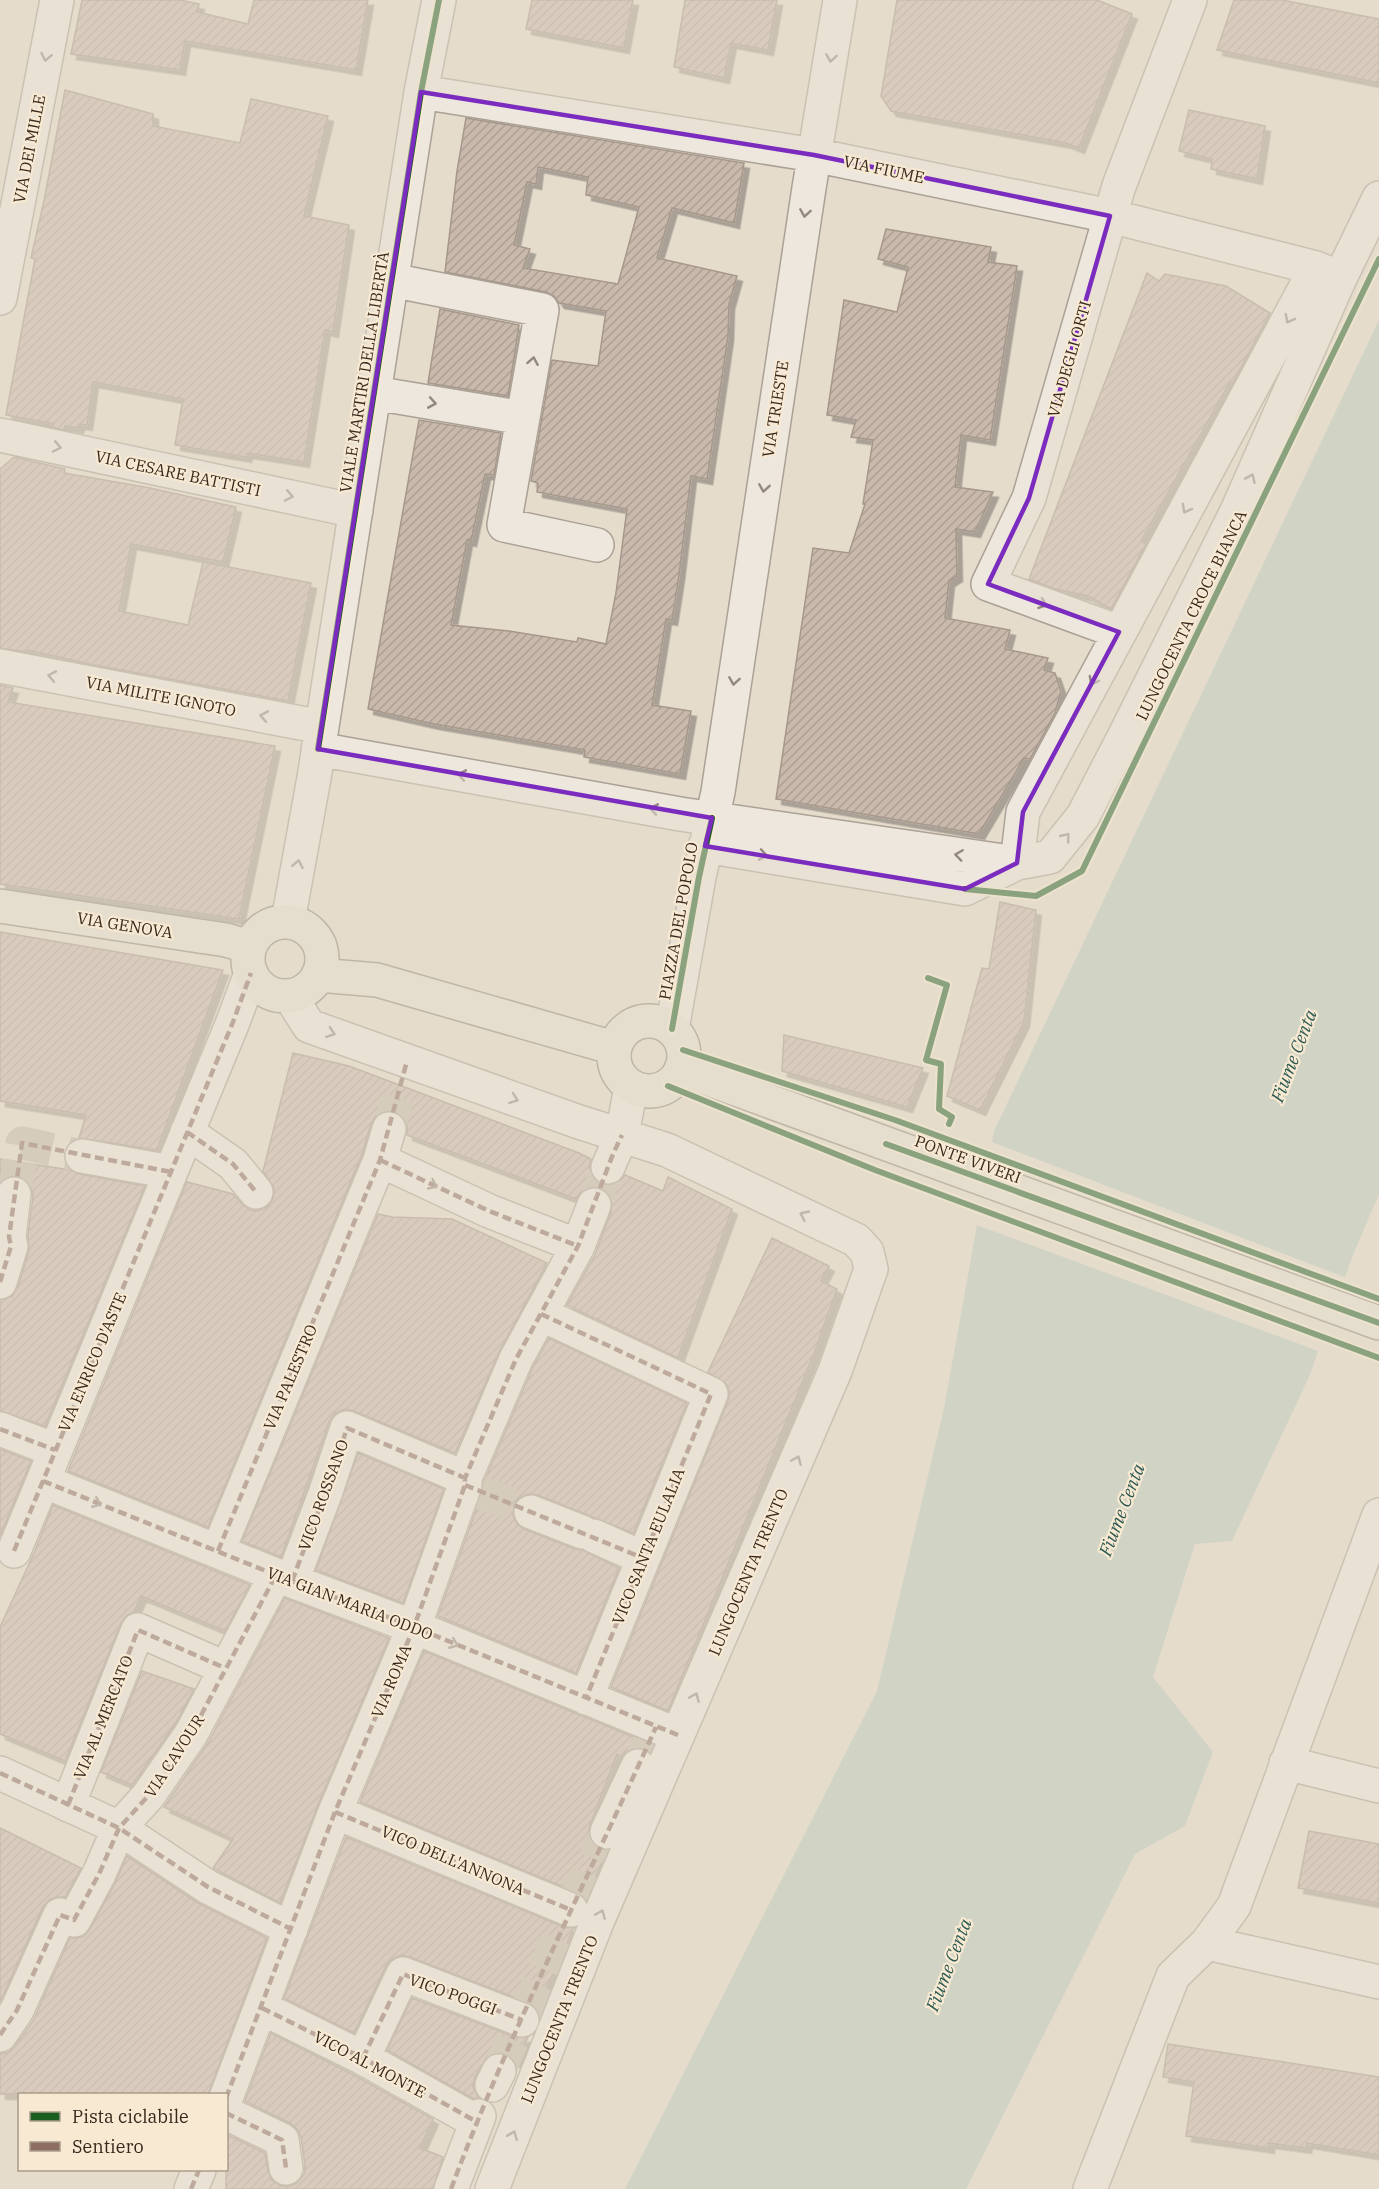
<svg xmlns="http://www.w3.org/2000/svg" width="1379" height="2189" viewBox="0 0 1379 2189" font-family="'IBM Plex Serif',serif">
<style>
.water{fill:#b8cabd}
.pier{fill:#e6dccc}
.building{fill:url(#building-hatch);stroke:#a6978b;stroke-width:1.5;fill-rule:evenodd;filter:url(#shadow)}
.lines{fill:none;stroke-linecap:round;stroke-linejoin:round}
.minor-tunnel{stroke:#c3b8a9;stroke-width:33;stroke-dasharray:33 16;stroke-linecap:butt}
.minor-casing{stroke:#aba195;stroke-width:36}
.major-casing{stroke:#90877c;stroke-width:36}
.minor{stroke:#ede7de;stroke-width:33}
.major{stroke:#e5ddcf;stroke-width:33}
.quiet{stroke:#8d6e63;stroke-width:4.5;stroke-dasharray:9 4.5;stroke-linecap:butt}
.cycleway-casing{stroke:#f7e9d2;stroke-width:10}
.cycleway{stroke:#1b5e20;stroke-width:6}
.oneway{stroke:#93887e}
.marked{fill:none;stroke:#7b2cbf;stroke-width:4.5;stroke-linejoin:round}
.labels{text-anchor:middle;stroke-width:4.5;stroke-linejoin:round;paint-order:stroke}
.street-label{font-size:16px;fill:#39281d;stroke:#f7e9d2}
.water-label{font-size:18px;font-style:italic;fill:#2c5a53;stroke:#f7e9d2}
</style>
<defs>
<pattern id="building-hatch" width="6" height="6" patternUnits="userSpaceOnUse" patternTransform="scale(1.5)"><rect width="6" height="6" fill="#c9b9ad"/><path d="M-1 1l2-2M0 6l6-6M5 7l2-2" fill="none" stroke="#ad9f94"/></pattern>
<filter id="shadow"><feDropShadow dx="5.5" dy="5.5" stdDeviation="0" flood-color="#0004"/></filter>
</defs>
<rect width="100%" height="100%" fill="#e6dccc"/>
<path class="water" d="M1379,320V1194L1353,1255L1309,1377L1232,1541L1195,1544L1153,1677L1213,1752L1185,1826L1135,1854L966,2189H625L877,1691L944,1408L994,1131Z"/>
<path class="pier" d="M989,1141L1347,1278L1321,1352L974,1224Z"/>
<path class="building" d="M82,0H180L199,4L197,12L248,24L254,0H368L356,70L185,41L180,70L71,54Z
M532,0H633L624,48L526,29Z
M685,0H777L768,50L731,43L724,78L674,67Z
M897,0H1097L1132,14L1079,148L1066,143L891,111L881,96Z
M1234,0H1282L1379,19V83L1217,50Z
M65,90L153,114V126L240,143L251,99L328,116L304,216L349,225L333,332L325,330L304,462L247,453L246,457L175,445L183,399L93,382L87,425L79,424L78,428L65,426L64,430L51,427L54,424L6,415L35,259L31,258L44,201Z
M1189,110L1265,126L1257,179L1211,169L1212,159L1179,151Z
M466,118L744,163L734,223L672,208L657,258L737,276L729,304L728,336L707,479L691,476L679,575L672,620L666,619L652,705L691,711L680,774L584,757L585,750L434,724L368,709L419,420L501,433L494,475L485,474L471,541L467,540L451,625L509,631L577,642L578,638L606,644L616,593L627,509L537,492L538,483L531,481L552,360L598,366L606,311L559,303L554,296L546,292L445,272L457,171ZM538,167L588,177L586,195L639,207L618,284L523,268L530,249L514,245L527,182L536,184Z
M886,229L991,247L988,262L1017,266L990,440L961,435L955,487L993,492L975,532L956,529L957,576L949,581L945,618L1010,630L1005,649L1048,658L1044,670L1055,673L1061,691L1055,713L1030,759L1024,758L979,834L776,799L813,548L849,553L865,504H863L873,440L851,437L856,420L827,415L844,300L897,312L908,267L878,259Z
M1147,273L1159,281L1165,274L1226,286L1270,313L1232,384L1230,382L1141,541L1146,544L1111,609L1088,596L1055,589L1029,579Z
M440,309L519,325L508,396L428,383Z
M14,457L65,469L64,473L150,488L236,507L223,562L131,544L119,611L188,625L203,562L311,583L288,701L89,664L28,650L27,652L0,648V469Z
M0,685L13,688L8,702L275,746L239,919L0,884Z
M1000,902L1036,910L1024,1022L980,1110L947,1096L982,968L989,969Z
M0,932L223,970L157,1150L79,1138L86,1115L0,1101Z
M784,1035L923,1068L907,1107L782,1071Z
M293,1053L349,1066L579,1153L591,1159L589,1168L593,1178L601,1184L609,1186L619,1182L625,1175L663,1191L668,1177L732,1209L678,1358L567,1305L595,1255L611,1212L612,1202L608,1193L600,1187H591L582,1191L576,1199L407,1135V1125L403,1116L395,1111H385L376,1115L371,1124L362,1154L208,1527L68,1471L187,1182L233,1194L242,1204L250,1210L258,1211L267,1207L273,1199L274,1188L263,1171Z
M0,1159L70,1170L79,1174L145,1186L45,1426L0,1411V1300L12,1296L18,1287L29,1251L28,1236L33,1196L31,1186L25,1179L16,1175L7,1177L0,1182Z
M378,1214L392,1217L452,1219L547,1263L499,1352L455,1453L354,1411L345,1409L335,1413L329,1422L281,1557L242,1541Z
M772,1238L829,1266L821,1281L837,1289L815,1351L668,1711L611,1687L728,1401L730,1392L726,1384L708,1372Z
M549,1338L687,1403L633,1533L538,1495L528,1494L519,1498L514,1505L513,1515L517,1524L524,1529L575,1549L583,1550L619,1568L576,1673L438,1616L483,1491L484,1482L533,1367Z
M0,1449L31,1461L0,1536Z
M358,1453L444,1489L403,1603L316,1570Z
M53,1505L250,1585L225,1631L141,1596L134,1612L126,1616L121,1623L65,1761L0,1734V1627L35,1551Z
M285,1598L389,1638L318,1805L280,1903L213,1868L233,1839L164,1807L208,1743Z
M424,1651L653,1745L650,1752L645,1749L637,1747L628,1750L622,1757L617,1754L590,1825L588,1834L591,1842L599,1849L607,1851L586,1899L578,1893L360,1802Z
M142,1671L194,1689L175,1724L132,1785L101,1772Z
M0,1828L81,1868L65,1897H57L49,1900L43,1907L0,2002Z
M1309,1831L1379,1844V1903L1298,1888Z
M346,1837L564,1927L574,1928L537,2008L529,2003L410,1957L401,1955L392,1959L386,1966L354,2033L284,1998Z
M127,1856L198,1903L267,1938L208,2094H0V2054L9,2052L15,2046L33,2021L70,1938H77L84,1936L90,1929L115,1883Z
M412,1998L515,2037H528L515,2063L507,2054L497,2052L488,2056L475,2077L473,2087L479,2098L474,2099L387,2050Z
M271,2033L354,2075L433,2119L420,2148L443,2157L433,2189H226V2134L265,2153L268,2171L272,2180L279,2185L288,2187L297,2183L304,2174L305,2165L301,2137L297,2129L290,2123L245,2101Z
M1168,2044L1379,2077V2155L1307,2143L1306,2148L1269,2143V2148L1186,2136L1194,2082L1163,2077Z"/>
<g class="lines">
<path class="minor-tunnel" d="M389,1129L401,1085
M14,1194L22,1143L82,1156
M594,1205L608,1167
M480,1492L531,1512
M638,1766L653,1734
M573,1903L607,1832
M524,2014L567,1918
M499,2071L519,2025"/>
<defs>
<path id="minor" d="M421,92L814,155L1110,216L1316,268L1340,278
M391,280L542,310L504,525L597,545
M0,298L57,0
M374,393L523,418
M0,435L356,511
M1119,632L988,584L1029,498L1119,186L1190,0
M0,666L322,727
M318,749L680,814L1017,863
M705,846L965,889L1017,863L1050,857L1083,816L1125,735L1237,511L1340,278L1379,198
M1017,863L1023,812L1316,268
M288,921L314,778L421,92L439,0
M290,996L309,1026L579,1122L667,1150L856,1240L867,1252L871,1269L835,1371L597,1922L492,2189
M672,1029L699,877L718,792L809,188L840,0
M187,1132L233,1164L256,1192
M82,1156L171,1172
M380,1160L489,1211L578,1246
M608,1167L622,1135L631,1087
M0,1282L11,1246L9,1237L14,1194
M541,1314L711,1394L586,1698
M0,1429L55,1450
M43,1481L276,1575L414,1627L678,1735
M531,1512L582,1532
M594,1536L643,1558
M14,1551L233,1022L251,973
M218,1551L380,1160L389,1129
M292,1581L325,1494L347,1428L465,1478
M1286,1763L1379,1786
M0,1773L119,1828L208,1887L291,1929
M68,1805L138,1630L225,1668
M335,1812L571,1910
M607,1832L638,1766
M1207,1943L1379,1982
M262,2008L363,2058L477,2122
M0,2035L17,2010L60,1915L74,1920L99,1874L119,1828L148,1796L191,1734L276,1575
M363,2058L403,1974L522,2020
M492,2085L499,2071
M226,2098L335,1812L414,1627L465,1485V1478L516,1359L578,1246L594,1205
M226,2113L282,2140L286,2168
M191,2189L199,2170
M451,2189L479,2116
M1090,2189L1173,1976L1207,1943L1234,1906L1379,1515"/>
<path id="major" d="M0,906L226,940L250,947
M248 959a37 37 0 1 1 74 0a37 37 0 1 1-74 0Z
M318,975L377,980L614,1048
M614 1056a35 35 0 1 1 70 0a35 35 0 1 1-70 0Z
M681,1069L1379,1323"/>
</defs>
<use href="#minor" class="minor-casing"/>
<use href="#major" class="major-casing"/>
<use href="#minor" class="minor"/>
<use href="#major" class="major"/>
<path class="quiet" d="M187,1132L233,1164L256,1192
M380,1160L489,1211L578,1246
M0,1282L11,1246L9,1237L22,1143L171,1172
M541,1314L711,1394L586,1698
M0,1429L55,1450
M43,1481L276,1575L414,1627L678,1735
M465,1485L643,1558
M14,1551L233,1022L251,973
M218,1551L380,1160L407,1061
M292,1581L325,1494L347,1428L465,1478
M0,1773L119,1828L208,1887L291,1929
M68,1805L138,1630L225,1668
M335,1812L571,1910
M262,2008L363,2058L477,2122
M0,2035L17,2010L60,1915L74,1920L99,1874L119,1828L148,1796L191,1734L276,1575
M363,2058L403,1974L522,2020
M226,2098L335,1812L414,1627L465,1485V1478L516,1359L578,1246L613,1154L622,1135
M226,2113L282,2140L286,2168
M191,2189L199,2170
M451,2189C510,2031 587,1880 656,1727"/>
<defs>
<path id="cycleway" d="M318,749L421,92L439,0
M965,889L1036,896L1082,871L1379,259
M928,978L947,985L926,1060L941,1064L939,1109L952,1117L949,1124
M672,1029L699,877L712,818
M683,1050L895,1120L1379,1299
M668,1086L875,1170L1379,1358
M886,1144L1379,1323"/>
</defs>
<use href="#cycleway" class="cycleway-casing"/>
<use href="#cycleway" class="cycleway"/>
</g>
<defs><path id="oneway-chevron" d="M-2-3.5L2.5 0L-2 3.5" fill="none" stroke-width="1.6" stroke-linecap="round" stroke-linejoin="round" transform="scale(1.5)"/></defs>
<g class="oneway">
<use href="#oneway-chevron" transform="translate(46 57) rotate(101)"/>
<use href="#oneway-chevron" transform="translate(831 58) rotate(99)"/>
<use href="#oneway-chevron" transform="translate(805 213) rotate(99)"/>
<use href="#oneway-chevron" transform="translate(1289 319) rotate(118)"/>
<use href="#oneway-chevron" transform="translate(533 361) rotate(-80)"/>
<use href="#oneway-chevron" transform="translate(432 403) rotate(10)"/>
<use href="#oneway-chevron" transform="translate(57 447) rotate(12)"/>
<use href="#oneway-chevron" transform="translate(1251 478) rotate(-66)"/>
<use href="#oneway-chevron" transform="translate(764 488) rotate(99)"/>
<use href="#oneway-chevron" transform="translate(289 496) rotate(12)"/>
<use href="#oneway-chevron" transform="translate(1186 509) rotate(119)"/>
<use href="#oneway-chevron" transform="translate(1043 604) rotate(20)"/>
<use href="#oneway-chevron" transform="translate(52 676) rotate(-169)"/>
<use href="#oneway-chevron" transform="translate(734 681) rotate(99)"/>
<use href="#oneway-chevron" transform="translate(1093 681) rotate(118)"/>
<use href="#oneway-chevron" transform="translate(264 716) rotate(-169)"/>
<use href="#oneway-chevron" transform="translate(462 775) rotate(-170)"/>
<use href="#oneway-chevron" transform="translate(654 809) rotate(-170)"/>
<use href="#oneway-chevron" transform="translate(1066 837) rotate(-51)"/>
<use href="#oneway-chevron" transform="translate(763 855) rotate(10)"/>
<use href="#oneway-chevron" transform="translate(959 855) rotate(-172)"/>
<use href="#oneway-chevron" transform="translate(298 864) rotate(-79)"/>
<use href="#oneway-chevron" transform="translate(331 1033) rotate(19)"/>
<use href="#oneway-chevron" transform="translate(514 1099) rotate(20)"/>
<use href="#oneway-chevron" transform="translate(433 1185) rotate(25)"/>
<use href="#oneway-chevron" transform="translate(804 1215) rotate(-155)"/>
<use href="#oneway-chevron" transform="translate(797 1460) rotate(-67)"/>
<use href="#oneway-chevron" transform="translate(97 1503) rotate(22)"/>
<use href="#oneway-chevron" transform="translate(454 1644) rotate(22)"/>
<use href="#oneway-chevron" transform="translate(695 1697) rotate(-67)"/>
<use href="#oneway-chevron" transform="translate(601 1914) rotate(-67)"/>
<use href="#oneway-chevron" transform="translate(513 2135) rotate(-68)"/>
</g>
<path d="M0 0H1379V2189H0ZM421,92L814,155L1110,216L1029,498L988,584L1119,632L1023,812L1017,863L965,889L705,846L712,818L318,749Z" fill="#e6dccc" fill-opacity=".55" fill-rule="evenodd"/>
<path class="marked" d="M421,92L814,155L1110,216L1029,498L988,584L1119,632L1023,812L1017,863L965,889L705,846L712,818L318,749Z"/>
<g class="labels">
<g class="street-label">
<text transform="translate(29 149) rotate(-79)" y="6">VIA DEI MILLE</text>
<text transform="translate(884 169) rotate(12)" y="6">VIA FIUME</text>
<text transform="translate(1069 359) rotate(-74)" y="6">VIA DEGLI ORTI</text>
<text transform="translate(364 372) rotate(-81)" y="6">VIALE MARTIRI DELLA LIBERTÀ</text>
<text transform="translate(775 409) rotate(-81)" y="6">VIA TRIESTE</text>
<text transform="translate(178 473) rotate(12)" y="6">VIA CESARE BATTISTI</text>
<text transform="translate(1191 615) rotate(-64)" y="6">LUNGOCENTA CROCE BIANCA</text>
<text transform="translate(161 696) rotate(11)" y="6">VIA MILITE IGNOTO</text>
<text transform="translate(678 921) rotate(-80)" y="6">PIAZZA DEL POPOLO</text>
<text transform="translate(125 925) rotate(9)" y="6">VIA GENOVA</text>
<text transform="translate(968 1159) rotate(20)" y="6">PONTE VIVERI</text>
<text transform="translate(92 1362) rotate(-67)" y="6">VIA ENRICO D'ASTE</text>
<text transform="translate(290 1377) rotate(-67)" y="6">VIA PALESTRO</text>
<text transform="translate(323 1495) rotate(-70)" y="6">VICO ROSSANO</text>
<text transform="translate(648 1546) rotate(-68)" y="6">VICO SANTA EULALIA</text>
<text transform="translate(748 1572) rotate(-67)" y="6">LUNGOCENTA TRENTO</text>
<text transform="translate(350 1603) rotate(21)" y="6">VIA GIAN MARIA ODDO</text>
<text transform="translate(391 1681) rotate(-67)" y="6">VIA ROMA</text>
<text transform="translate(103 1717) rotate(-68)" y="6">VIA AL MERCATO</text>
<text transform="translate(174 1756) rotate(-57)" y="6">VIA CAVOUR</text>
<text transform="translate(453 1860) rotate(23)" y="6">VICO DELL'ANNONA</text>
<text transform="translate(453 1994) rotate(20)" y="6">VICO POGGI</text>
<text transform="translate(559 2019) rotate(-68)" y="6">LUNGOCENTA TRENTO</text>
<text transform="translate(370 2064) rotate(28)" y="6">VICO AL MONTE</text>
</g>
<g class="water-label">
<text transform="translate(1294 1056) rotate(-69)" y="6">Fiume Centa</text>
<text transform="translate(1122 1510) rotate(-69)" y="6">Fiume Centa</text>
<text transform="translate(949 1965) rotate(-69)" y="6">Fiume Centa</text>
</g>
</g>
<rect x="18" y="2093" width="210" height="78" fill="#f7e9d2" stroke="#ab9c8a" stroke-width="1.5"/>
<rect x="30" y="2112" width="30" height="9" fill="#1b5e20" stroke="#ab9c8a" stroke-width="1.5"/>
<text x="72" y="2123" font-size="18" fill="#39281d">Pista ciclabile</text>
<rect x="30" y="2142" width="30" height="9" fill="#8d6e63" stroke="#ab9c8a" stroke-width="1.5"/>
<text x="72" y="2153" font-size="18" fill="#39281d">Sentiero</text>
</svg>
